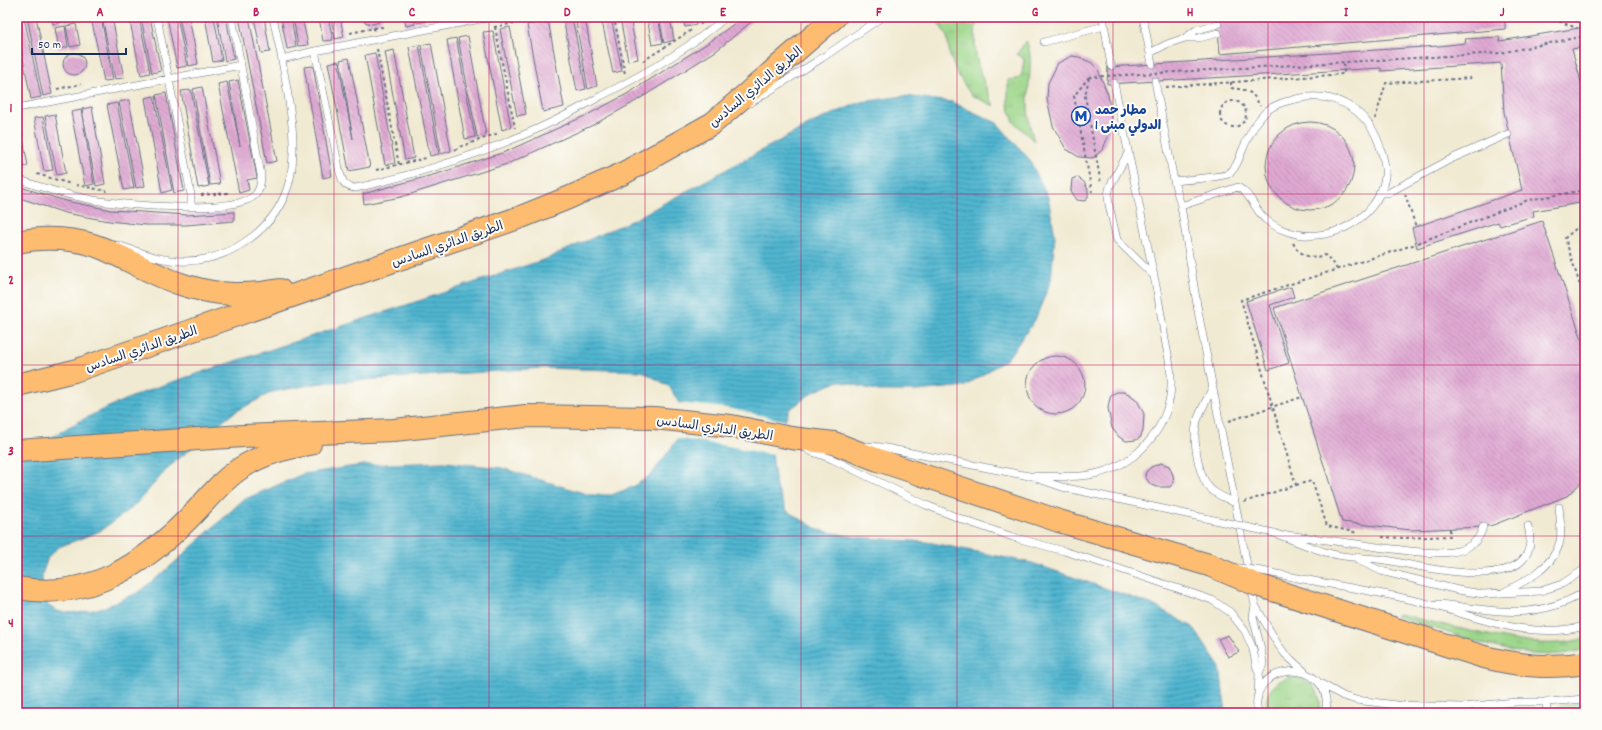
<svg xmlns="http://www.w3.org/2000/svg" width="1602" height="730" viewBox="0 0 1602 730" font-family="Dekko,'Playpen Sans Arabic',sans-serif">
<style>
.grass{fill:url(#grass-tufts);stroke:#5c8274}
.water{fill:url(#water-rules);stroke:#367297;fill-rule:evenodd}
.pier{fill:#f1ead2}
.building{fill:url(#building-back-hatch)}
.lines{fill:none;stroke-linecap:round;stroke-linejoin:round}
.service-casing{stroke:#667087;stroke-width:8}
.trunk-casing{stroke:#667087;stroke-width:24}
.path{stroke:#667087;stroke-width:2;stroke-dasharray:3 3;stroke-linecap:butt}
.service{stroke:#fff;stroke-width:7}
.trunk{stroke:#fdbc6f;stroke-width:22}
.service-bridge-casing{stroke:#667087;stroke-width:8;stroke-linecap:butt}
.trunk-bridge-casing{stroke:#667087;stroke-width:24;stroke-linecap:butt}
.path-bridge{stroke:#667087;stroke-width:2;stroke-dasharray:3 3;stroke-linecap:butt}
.service-bridge{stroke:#fff;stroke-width:7}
.trunk-bridge{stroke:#fdbc6f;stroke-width:22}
.grid{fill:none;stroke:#c2185b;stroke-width:1;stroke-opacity:0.55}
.labels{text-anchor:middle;stroke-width:4;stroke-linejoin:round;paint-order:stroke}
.street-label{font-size:13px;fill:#1b2f5e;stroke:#fdfcf7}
.transit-label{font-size:13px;font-weight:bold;fill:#164399;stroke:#fdfcf7;text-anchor:start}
.neatline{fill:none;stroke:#c2185b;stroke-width:1.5}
.grid-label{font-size:13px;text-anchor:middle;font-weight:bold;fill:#c2185b}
</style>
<defs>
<pattern id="grass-tufts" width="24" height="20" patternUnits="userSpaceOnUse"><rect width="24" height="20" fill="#9cd689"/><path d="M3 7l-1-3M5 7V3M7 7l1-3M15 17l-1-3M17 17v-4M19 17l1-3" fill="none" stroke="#86b879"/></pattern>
<pattern id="water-rules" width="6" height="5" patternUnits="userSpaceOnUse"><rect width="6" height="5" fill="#51b6d0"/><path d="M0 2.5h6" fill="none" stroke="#4294ac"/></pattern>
<pattern id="building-back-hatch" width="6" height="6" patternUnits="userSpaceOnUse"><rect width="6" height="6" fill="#e0a9d3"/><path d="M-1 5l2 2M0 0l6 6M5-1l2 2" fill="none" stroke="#b58aae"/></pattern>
</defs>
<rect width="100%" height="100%" fill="#fdfcf7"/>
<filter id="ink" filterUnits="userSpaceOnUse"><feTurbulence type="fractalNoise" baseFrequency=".025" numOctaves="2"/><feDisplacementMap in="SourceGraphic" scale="8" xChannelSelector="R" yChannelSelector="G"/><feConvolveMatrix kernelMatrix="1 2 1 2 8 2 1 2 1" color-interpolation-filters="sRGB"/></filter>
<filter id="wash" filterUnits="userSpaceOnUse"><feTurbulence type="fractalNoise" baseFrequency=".012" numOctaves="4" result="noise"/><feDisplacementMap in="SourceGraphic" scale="16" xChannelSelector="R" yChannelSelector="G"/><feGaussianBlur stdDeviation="0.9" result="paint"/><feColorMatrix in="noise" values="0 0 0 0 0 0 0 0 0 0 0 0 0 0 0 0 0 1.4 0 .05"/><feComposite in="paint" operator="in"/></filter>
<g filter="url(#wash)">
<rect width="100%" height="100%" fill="#f1ead2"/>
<path class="grass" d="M932,17H976C976,25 975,34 975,42C975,64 985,86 994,106L971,95L958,75L950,56L947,37L940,25Z
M1026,41C1035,58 1027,85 1028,104C1028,117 1030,128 1034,141L1014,122L1008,105V80L1017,79L1022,74L1024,59L1017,54Z
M1399,614C1422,620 1446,625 1470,631C1507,639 1548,650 1585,638V649C1543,662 1502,650 1462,637C1440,630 1417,623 1395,616Z
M1293,677C1312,679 1324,694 1319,713H1267C1263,694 1274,679 1293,677Z
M1585,703V713H1557L1558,707L1560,705Z"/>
<path class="water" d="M904,96L952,102L997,123L1029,159L1048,197L1055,236L1051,280L1035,320L1007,359L965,386L918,391H879L839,381L813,392L789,410L772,454L776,486L787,511L819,530L854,537L927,542L1032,563L1151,604L1193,627L1220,668L1226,713H17V461C61,427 111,404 163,385L546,259L635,219L814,122L861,102ZM542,368L642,371L669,386L683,410L677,440L652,474L633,487L611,495H590L502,468L444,462L363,465L303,474L243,500L163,573L137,593L105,607L79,613L60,612L48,606L43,593L42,575L48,557L59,547L100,531L133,507L169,467L233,413L272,392L320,383Z"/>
<path class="pier" d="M677,403L727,408L787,421L774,455L722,445L675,438L681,410Z"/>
<g id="blocks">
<path class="building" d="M17,17H24L41,97L31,99L17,28Z
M27,17H36L52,94L43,96Z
M52,17H61L62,22L53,24Z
M64,17H74L75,20L65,22Z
M91,17H101L113,80L104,81Z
M102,17H112L124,78L115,79Z
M129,17H139L150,73L141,75Z
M141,17H150L161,71L152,73Z
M167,17H177L187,66L177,68Z
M179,17H189L198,64L189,66Z
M205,17H214L222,60L213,62Z
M217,17H226L234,59L225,61Z
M239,17H249L277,161L267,163Z
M254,17H264L270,52L261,53Z
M281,17H291L296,47L287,49Z
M293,17H302L308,45L298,46Z
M319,17H328L333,40L323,41Z
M331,17H340L344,37L335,39Z
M362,17H383L379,22L372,24L365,22Z
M404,17H414L415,24L406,26Z
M416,17H425L426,21L417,23Z
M572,17L586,89L577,91L563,18Z
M575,17H585L597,86L588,89Z
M601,17H611L622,71L613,73Z
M620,17H630L638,59L628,61Z
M647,17H658L663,43L652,45Z
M659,17H670L674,40L664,43Z
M683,17H695L696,25L685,27Z
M743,17H757L716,51L631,104L591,126L507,164L401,197L364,204L363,194L440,173L505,152L587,115L627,94L711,41Z
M1217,17H1505V29L1220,54Z
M548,20L564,107L543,112L527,25Z
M76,24L80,45L70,47L66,26Z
M65,26L68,47L59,49L55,28Z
M510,27L526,114L517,116L500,29Z
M1585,27V47L1572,49L1585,96V202L1533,211L1534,216L1500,226L1498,222L1417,248L1412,228L1522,190L1504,112L1501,63L1381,71V68L1107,84L1108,67L1439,46L1466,43L1465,39L1499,37L1500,41Z
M493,31L511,127L502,130L483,32Z
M468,36L486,135L477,137L458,38Z
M456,38L475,137L465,139L447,40Z
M431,43L451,151L441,154L421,45Z
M419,45L439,154L430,156L409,47Z
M394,50L414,158L405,160L385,52Z
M63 64a11 11 0 1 1 22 0a11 11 0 1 1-22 0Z
M375,53L395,163L385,165L365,55Z
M1072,56L1079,57L1092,63L1098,70L1108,95L1111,115L1109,134L1103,149L1093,158L1079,157L1066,149L1053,126L1047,99L1048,83L1058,63Z
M349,58L370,167L349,171L328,63L338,61L353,139L340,60Z
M313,66L332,176L323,178L304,67Z
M238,80L257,178L247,180L249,190L239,193L218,84L227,82L240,146L229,82Z
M202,87L220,184L210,185L193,89Z
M191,90L209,186L198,188L181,91Z
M166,93L184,191L174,193L156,95Z
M154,96L172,190L162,193L145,98Z
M129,100L145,186L136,188L119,102Z
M117,103L134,188L124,190L107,105Z
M92,107L105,184L96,186L82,109Z
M81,110L94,184L85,186L71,112Z
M55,114L66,173L57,175L45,116Z
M43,117L53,170L44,171L34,118Z
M1266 166a44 44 0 1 1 88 0a44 44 0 1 1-88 0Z
M17,124H20L28,166L18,167Z
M1077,177L1084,182L1088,190V198L1085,201L1077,200L1071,191L1072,179Z
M17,186L66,201L111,210L187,215L234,212V221L186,225H146L109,221L65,213L17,197Z
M1542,221L1585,349V479L1567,496L1493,525L1483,527L1411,530L1342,522L1274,308Z
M1291,287L1294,297L1270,305L1289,363L1268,370L1246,301Z
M1027 385a29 29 0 1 1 58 0a29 29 0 1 1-58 0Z
M1117,392H1124L1129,394L1137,400L1144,414L1143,431L1140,438L1136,440L1126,441L1119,437L1112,428L1108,408L1109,402L1111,395Z
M1161,463L1169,466L1173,475L1174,482L1170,487H1157L1151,485L1145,477L1146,472L1151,467Z
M1228,635L1239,652L1228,657L1218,639Z"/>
</g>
</g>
<g filter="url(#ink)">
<use href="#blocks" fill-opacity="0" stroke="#667087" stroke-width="1"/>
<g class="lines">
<defs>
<path id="service" d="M157,17L191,195V207
M1103,17L1111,66
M1143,17L1152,64
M1185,38H1199L1218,33
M1044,42L1104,26
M315,51L340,173C343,183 345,187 356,188C417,174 479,155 537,129C559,119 580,108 601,96C645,74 689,49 726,17
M1150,53L1167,44L1185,38L1196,30L1218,24
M282,59L315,51L491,17
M1155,81L1174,181L1181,206L1198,311L1249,575
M1114,83L1157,291
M750,103L822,58L882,17
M17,108L241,65
M1128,153L1110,186L1108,195L1109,205L1117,240L1153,275
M17,179C42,188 67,195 93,200C121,205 236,215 255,195C260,190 261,183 261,175L232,17
M1174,181C1184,180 1223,177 1228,174C1236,169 1239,159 1242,151C1247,139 1257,119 1268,110C1277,103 1296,98 1308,97C1343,94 1372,116 1381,150C1384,159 1386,168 1385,177C1378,221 1326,246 1286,231C1280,229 1271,224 1265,219C1255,210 1251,194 1238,187L1181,206
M1379,193H1388L1451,159L1508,134
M117,245C135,250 152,258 170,260C196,264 223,257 245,242C300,205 297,153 288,95C284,69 279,43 273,17
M1213,386C1208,398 1201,409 1197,421C1192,438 1198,480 1213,491C1219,496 1228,499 1235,503
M866,446L881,447L1029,476
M804,447L810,451L832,459L926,505L969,522L1013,537L1064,551L1114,567L1212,600L1230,612L1245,631L1253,649L1256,665L1259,673
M1274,533C1291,539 1308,547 1325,552C1346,559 1365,557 1386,560C1420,566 1547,600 1528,526
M1286,535C1319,539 1352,543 1384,548C1406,550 1430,555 1452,552C1467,550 1479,542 1483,527
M1358,560L1381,571L1458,590L1483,594L1541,591L1562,584L1585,569
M1308,580C1345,587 1384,593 1421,602C1478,616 1526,641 1585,626
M1251,587L1255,605L1253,617L1261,649L1263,664L1259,673L1258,697
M1504,592C1526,581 1554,567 1560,541C1562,530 1560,518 1559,507
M1439,604C1495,610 1534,622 1585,592
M1255,605L1277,643L1285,654L1305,672
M1318,682L1343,696L1356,700L1396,705L1462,707L1516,702H1547L1585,699
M1258,713C1245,662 1334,653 1326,713
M1546,713L1547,702"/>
<path id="trunk" d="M17,242C44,236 79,238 104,249C132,261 158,278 187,286C220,296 247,296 280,290
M17,385L74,371L521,217L568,198L622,174L713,123L835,17
M17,451L243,436L394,430L526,416L654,418L731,426L791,438L834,443L878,460L1059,521L1209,565
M17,588C89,601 143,565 191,516C206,501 223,479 241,468C262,454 285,448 310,444
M1484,657C1521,666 1548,669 1585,663"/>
</defs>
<use href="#service" class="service-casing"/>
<use href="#trunk" class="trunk-casing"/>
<path class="path" d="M614,17L625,74
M699,17L701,25
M1548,17L1577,28
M1581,17L1584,27
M494,27L546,17
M495,27L515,128
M374,28L383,27
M350,33L374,28V31
M377,49L399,165
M643,61L693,29
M1089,77L1074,96L1092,192
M1089,78L1085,96L1101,184
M1231,82V88C1247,90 1252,90 1260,106
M1166,87L1344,74V62
M57,89L81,84
M1220 114a13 13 0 1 1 26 0a13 13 0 1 1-26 0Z
M1375,119L1386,83L1473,78
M455,150L459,147L499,133
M376,170L426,158
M37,174L71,184
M76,185L107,191
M1405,194L1416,227
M201,195L229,193
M1585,221L1565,238L1585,301
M1293,243C1301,257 1311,259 1326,255L1337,269
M1581,287L1585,281
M1229,421L1302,397
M1296,485L1312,481L1327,526L1358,533
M1244,502L1296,485L1241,300L1416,244
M1382,537L1405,538L1450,536V528"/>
<use href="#service" class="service"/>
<use href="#trunk" class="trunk"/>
<defs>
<path id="service-bridge" d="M1029,476C1048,476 1070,478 1089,475C1133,468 1168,432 1171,387C1172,373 1169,358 1166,345C1163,327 1160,309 1157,291
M1036,478L1062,487L1274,533
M1239,568L1262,571L1308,580"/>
<path id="trunk-bridge" d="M1209,565L1257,585L1484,657"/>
</defs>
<use href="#service-bridge" class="service-bridge-casing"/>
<use href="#trunk-bridge" class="trunk-bridge-casing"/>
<path class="path-bridge" d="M1089,77L1500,53L1585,36
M1418,243L1528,200L1585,190"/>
<use href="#service-bridge" class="service-bridge"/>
<use href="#trunk-bridge" class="trunk-bridge"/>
</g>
</g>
<path class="grid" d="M178,17V713M334,17V713M489,17V713M645,17V713M801,17V713M957,17V713M1113,17V713M1268,17V713M1424,17V713M17,194H1585M17,365H1585M17,536H1585"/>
<defs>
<symbol id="metro-ring" viewBox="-11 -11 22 22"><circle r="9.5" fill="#fdfcf7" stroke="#1a4fb4" stroke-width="1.5"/><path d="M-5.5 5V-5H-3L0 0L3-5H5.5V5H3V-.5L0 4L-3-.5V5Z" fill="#1a4fb4"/></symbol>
</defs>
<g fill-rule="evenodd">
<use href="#metro-ring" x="1070" y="105" width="22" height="22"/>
</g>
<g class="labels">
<g class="street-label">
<text transform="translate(755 86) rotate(-40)" y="5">الطريق الدائري السادس</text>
<text transform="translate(447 243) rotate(-19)" y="5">الطريق الدائري السادس</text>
<text transform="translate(141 348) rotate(-19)" y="5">الطريق الدائري السادس</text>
<text transform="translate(715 427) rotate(8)" y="5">الطريق الدائري السادس</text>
</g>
<g class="transit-label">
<text x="1095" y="114">مطار حمد<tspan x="1095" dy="15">الدولي مبنى 1</tspan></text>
</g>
</g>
<rect width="1602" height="730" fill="none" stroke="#fdfcf7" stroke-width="44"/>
<path d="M32 48v6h94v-6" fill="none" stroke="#1b2f5e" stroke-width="2"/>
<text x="38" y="48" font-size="12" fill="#1b2f5e" stroke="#fdfcf7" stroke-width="3" paint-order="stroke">50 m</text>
<rect x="22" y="22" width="1558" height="686" class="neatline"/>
<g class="grid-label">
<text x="100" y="16">A</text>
<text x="256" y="16">B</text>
<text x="412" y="16">C</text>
<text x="567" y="16">D</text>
<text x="723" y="16">E</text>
<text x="879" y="16">F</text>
<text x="1035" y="16">G</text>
<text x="1190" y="16">H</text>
<text x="1346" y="16">I</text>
<text x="1502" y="16">J</text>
<text x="11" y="112">1</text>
<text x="11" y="284">2</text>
<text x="11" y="455">3</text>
<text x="11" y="627">4</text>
</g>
</svg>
